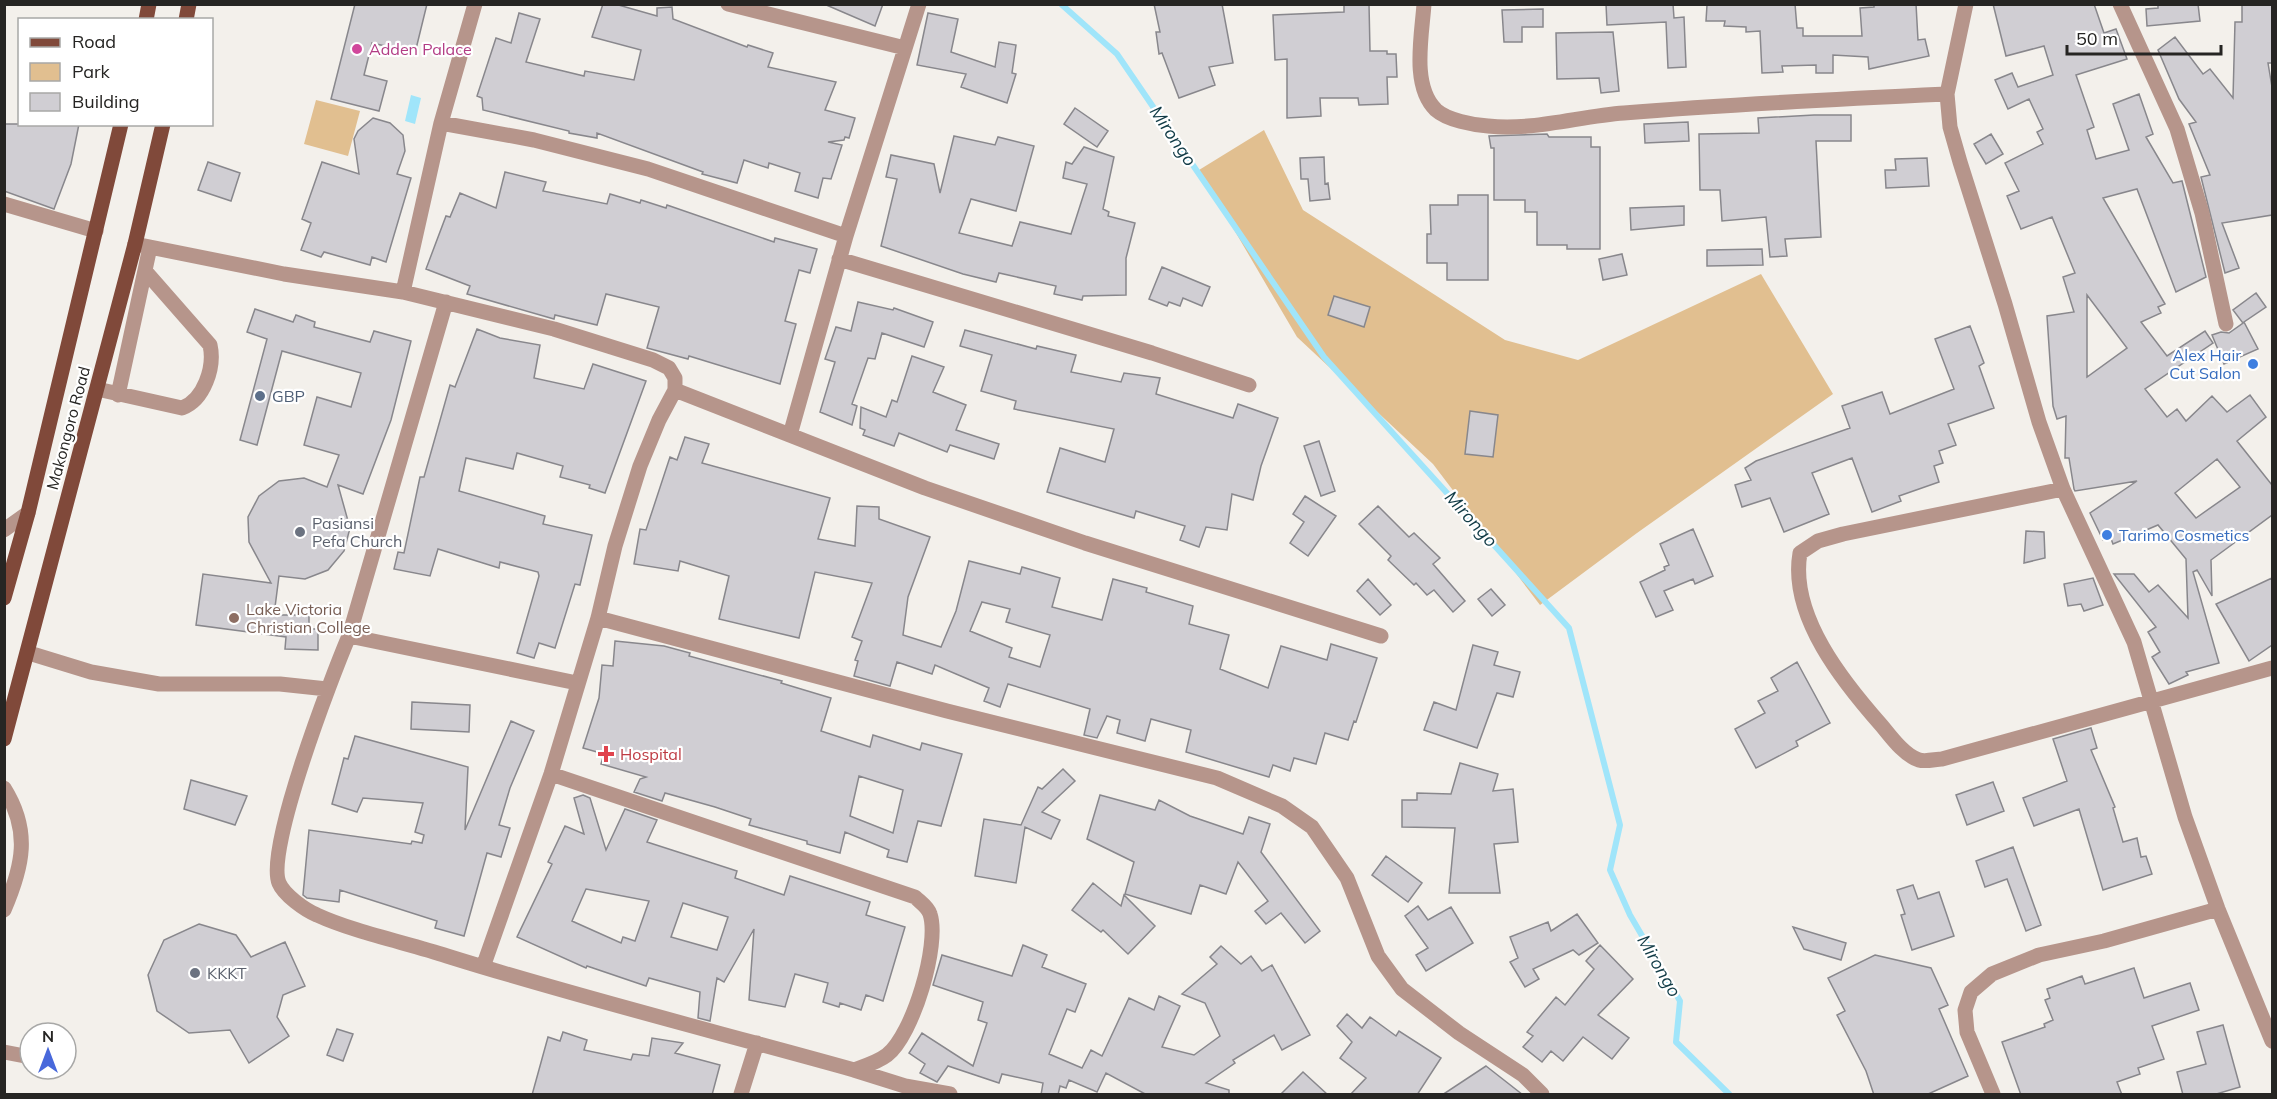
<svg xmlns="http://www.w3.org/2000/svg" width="2277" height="1099" viewBox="0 0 2277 1099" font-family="Mulish,sans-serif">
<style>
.green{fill:#e1bf90}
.water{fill:#a0e5fa}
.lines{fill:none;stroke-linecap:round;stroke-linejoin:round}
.stream{stroke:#a0e5fa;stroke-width:6}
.building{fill:#d0ced3;stroke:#88878c;stroke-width:1.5;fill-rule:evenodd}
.minor{stroke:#b6958b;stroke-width:15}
.major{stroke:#80493a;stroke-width:15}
.hotel-dot{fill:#d1479c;stroke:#fff;stroke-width:2}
.shop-dot{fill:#3f7fe0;stroke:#fff;stroke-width:2}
.service-dot{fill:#5c6f8a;stroke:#fff;stroke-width:2}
.worship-dot{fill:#6b7280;stroke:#fff;stroke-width:2}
.education-dot{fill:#8d6e63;stroke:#fff;stroke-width:2}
.health-dot{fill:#e0444e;stroke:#fff;stroke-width:2}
.labels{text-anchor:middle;stroke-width:4.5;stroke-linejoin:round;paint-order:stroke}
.hotel-label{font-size:16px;fill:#b23c85;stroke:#fff;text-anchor:start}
.shop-label{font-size:16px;fill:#366cbe;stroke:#fff;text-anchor:end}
.service-label{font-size:16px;fill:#4e5e75;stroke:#fff;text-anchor:start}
.street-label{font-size:16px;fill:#262523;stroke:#fff}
.worship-label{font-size:16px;fill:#5b616d;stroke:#fff;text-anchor:start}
.education-label{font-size:16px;fill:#785e54;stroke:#fff;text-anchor:start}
.health-label{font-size:16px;fill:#be3a42;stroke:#fff;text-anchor:start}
.water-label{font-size:18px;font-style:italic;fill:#113b46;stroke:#fff}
</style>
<rect width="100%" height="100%" fill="#f3f0eb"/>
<path class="green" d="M316,100L360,111L348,156L304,144Z
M1264,130L1303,210L1505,340L1578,360L1761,274L1833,394L1637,533L1540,605L1433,464L1297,337L1199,170Z"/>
<path class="water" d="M411,95L421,98L415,124L405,121Z"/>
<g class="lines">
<path class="stream" d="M1061,4L1117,54L1324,357L1569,628L1620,825L1610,870L1630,915L1680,1001L1676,1042L1729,1094"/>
</g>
<path class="building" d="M355,4H427L415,53L372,43L364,75L387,81L379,111L331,99Z
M603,4H615L657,16V8L672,7L673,19L747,47L748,45L773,53L768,67L836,82L825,110L855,118L849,138L845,137L844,140L828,142L842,145L831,179L823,178L818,198L795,191L800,173L769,163L768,168L744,160L737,183L702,174L703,172L597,133V138L569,133V131L483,110L482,98L477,96L496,38L511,43L519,13L540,19L526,62L584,76L585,71L634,80L641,50L592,37Z
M824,4H883L875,26Z
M1154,4H1222L1233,63L1209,67L1215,85L1179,98L1162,53L1159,54L1156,32H1160Z
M1344,4H1369L1370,51H1387V54H1396L1397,77H1387L1388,104L1359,105L1358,98H1320L1321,116L1287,118V59L1275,60L1273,15L1344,12Z
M1606,4H1673L1674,18L1684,17L1686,67L1668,68L1666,22L1607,25Z
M1744,4H1795L1797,28H1803V36H1862L1860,8L1874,7V4H1916L1918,40L1925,39L1929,56L1869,69L1868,57L1833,55V73H1816V65L1782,66L1783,72L1762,73L1760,31L1746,32V27L1724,26L1725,21H1706L1707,5Z
M1993,4H2094L2104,33L2116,29L2127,59L2076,75L2094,127L2087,130L2096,159L2129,150L2113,104L2139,94L2153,134L2146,137L2173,183L2182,181L2206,277L2176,292L2137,189L2103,198L2165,304L2158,307L2161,313L2141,322L2167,356L2205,331L2213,343L2145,389L2167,417L2177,409L2186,421L2212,396L2227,412L2250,395L2266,417L2237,441L2272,485V515L2211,560L2212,596L2197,570L2193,572L2219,663L2186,672L2188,675L2169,684L2152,657L2160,652L2148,632L2156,627L2114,574H2134L2149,592L2158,585L2188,618L2186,559L2158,525L2113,544L2110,536L2103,540L2090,513L2137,481L2075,491L2074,489L2069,458H2065L2066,416L2057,419L2053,406L2047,316L2074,312L2063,277L2075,273L2052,217L2021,229L2007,196L2019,191L2005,163L2043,144L2037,132L2043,129L2029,99L2008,109L1995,80L2012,73L2018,87L2053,75L2044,46L2006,56ZM2087,295L2127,348L2087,377ZM2217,459L2240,487L2196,518L2175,493Z
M2158,4H2198L2200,21L2147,26L2146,9L2158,8Z
M2242,4H2272V63H2268L2272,87V215L2222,223L2239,268L2225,273L2201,177L2210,175L2189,124L2196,122L2179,99L2158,50L2175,37L2203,74L2210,69L2233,98L2235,22H2242Z
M1543,9V27H1522V42H1504L1502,10Z
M928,13L958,19L951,52L995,67L999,42L1016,45L1012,73L1016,74L1007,103L961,87L966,74L917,65Z
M1613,32L1619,91L1601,93L1599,78L1557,79L1556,33Z
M1075,108L1108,131L1097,147L1064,124Z
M1814,115H1851V141H1816L1821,237L1785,239L1787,256L1770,257L1766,217L1722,221L1720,190H1700L1699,134L1759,133L1758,118Z
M373,118L390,123L403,135L405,151L397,174L411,178L386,262L372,257L370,265L324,252L321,257L301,250L311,223L302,219L322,162L359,174L354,139L358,131Z
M1688,122L1689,141L1645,143L1644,124Z
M4,124H79L71,164L54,209L4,191Z
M1547,134L1549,137H1591V147H1600V249H1567V245H1537V212H1525V200H1494V148H1491L1489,136Z
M1991,134L2003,154L1986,164L1974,144Z
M954,136L995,145L998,137L1034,146L1016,211L971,199L959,233L1012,246L1020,222L1071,234L1087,184L1063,178L1066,162L1072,164L1084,147L1114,157L1103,209L1109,212L1108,216L1135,223L1126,258V295L1083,296L1082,300L1054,294L1056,286L999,273L996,282L963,274L881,246L897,179L886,177L891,155L934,164L940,193Z
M1324,157L1325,184L1328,183L1330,199L1310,201L1308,179H1301L1300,158Z
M1927,158L1929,186L1886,188L1885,170H1896L1895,159Z
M208,162L240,173L231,201L198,190Z
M505,172L546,182L543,191L607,204L610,194L640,203L641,200L666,208L667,205L774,242L775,238L817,249L810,273L799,270L785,321L796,324L780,384L689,356L688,359L647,348L659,307L606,294L597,325L555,315L554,319L467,294L470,286L426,269L446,216L450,217L460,193L496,208Z
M1458,195H1488V280H1447V263H1427V234H1431L1430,205H1458Z
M1684,206V225L1631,230L1630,208Z
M1762,249L1763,265L1707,266V250Z
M1622,254L1627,275L1603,280L1599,259Z
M1162,267L1210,287L1202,306L1183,298L1180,306L1169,302L1167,306L1149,299Z
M2256,293L2266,307L2244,322L2258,349L2224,364L2212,335L2221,332L2229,333L2243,323L2233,310Z
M1334,296L1370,307L1364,327L1328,315Z
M858,302L893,310L894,308L933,322L924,347L882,333L875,359L868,358L852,404L857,406L852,425L820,412L835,362L825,359L836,327L851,331Z
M255,309L293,322L296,315L315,322L314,327L370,342L374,331L411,341L391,420L363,494L338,485L350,528L344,551L328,570L305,579L279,576L274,615H309V629H318V650L285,649L286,637L196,625L203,574L271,583L249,542L248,517L259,496L279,481L304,478L327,487L339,455L304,445L317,397L351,407L361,373L282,351L257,445L240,440L267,339L247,332Z
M1970,326L1984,363L1979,366L1994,408L1948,424L1956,445L1939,451L1943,463L1934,466L1939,482L1899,496L1901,501L1872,512L1852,458L1812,473L1829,514L1784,532L1770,498L1742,507L1735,485L1751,480L1745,468L1756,461L1850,428L1842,406L1882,392L1890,414L1954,389L1935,339Z
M477,329L500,338L540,345L534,378L584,389L593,364L646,381L605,493L589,488L590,485L560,477L563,466L517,453L513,469L466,458L459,491L545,516L543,524L592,535L580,585L575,584L555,648L539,643L534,658L517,653L539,576L538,572L500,562L499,568L438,549L430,576L394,569L398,552L404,553L420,477H424L450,385L455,387Z
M965,330L1036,349L1037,346L1076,355L1071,372L1121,382L1124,373L1160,378L1156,394L1233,418L1238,404L1278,418L1261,466L1253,500L1232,494L1227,530L1206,527L1199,547L1180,540L1185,526L1136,511L1134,518L1047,492L1060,448L1105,462L1114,429L1014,409L1016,401L981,391L992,355L960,346Z
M912,356L944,367L933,392L966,405L956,430L999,444L994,459L950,445L947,452L899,433L894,446L863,435L865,430L860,428L861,407L886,417L892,400L897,402Z
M1470,411L1498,415L1493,457L1465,454Z
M685,437L709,444L702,463L830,498L818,539L855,546L857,506L879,507V519L930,537L908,597L903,635L941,647L956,611L969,561L1020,574L1022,567L1060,578L1052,607L1102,620L1113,579L1147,588L1146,592L1193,606L1189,624L1229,635L1220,669L1268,688L1281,646L1327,660L1331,644L1377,658L1356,722L1354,721L1348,740L1325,733L1316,764L1294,758L1290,771L1273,765L1269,777L1186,752L1191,730L1151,719L1145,741L1117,733L1120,720L1107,716L1097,738L1084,735L1090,709L1008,684L1000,707L984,701L989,688L935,665L932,674L897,662L890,686L854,676L858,661L855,660L862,641L852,637L872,583L815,572L799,638L719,619L729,576L680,561L678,571L634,564L640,529L646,530L670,457L677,460ZM982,602L1010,609L1006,622L1050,635L1040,667L1009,657L1012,648L970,631Z
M1319,441L1335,491L1321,496L1304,446Z
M1305,496L1336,516L1308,556L1290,543L1304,522L1293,514Z
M1378,506L1409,537L1414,533L1440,558L1433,564L1465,601L1453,612L1434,590L1427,595L1416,583L1414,585L1388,560L1391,556L1359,524Z
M1693,529L1713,576L1695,584L1693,579L1664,591L1673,610L1656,617L1640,582L1665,570L1664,567L1669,565L1660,544Z
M2026,531L2044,532L2045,558L2024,563Z
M2093,578L2103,605L2084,611L2081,604L2068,606L2064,584Z
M2272,578V645L2249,661L2216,604Z
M1368,579L1391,605L1380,615L1357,591Z
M1491,589L1505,605L1492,616L1478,599Z
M615,641L664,646L690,653L689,656L782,681L781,683L831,698L821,731L870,747L873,735L920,750L922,743L962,754L941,826L918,821L907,862L887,857L889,850L845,832L840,853L807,844V841L749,825L751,819L715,807L665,793L662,801L634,792L640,779L646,777L601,764L604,754L583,748L599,698L602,665L613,666ZM859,776L903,790L893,833L850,816Z
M1473,645L1498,652L1494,665L1520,672L1513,697L1497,693L1477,748L1424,730L1434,702L1456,710Z
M1797,662L1830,723L1796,741L1798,746L1756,768L1735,729L1765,713L1758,701L1778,691L1771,678Z
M412,702L470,705L469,732L411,729Z
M511,721L534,731L510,788L499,825L510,828L501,857L487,853L464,936L435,928L437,921L340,890L339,902L307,898L303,895L309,830L411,844L412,841L422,843L424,835L415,832L423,803L363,798L357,812L332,804L344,758L348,759L355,736L468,767L465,830Z
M2091,728L2097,748L2091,750L2115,807L2113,808L2123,842L2137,838L2141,857L2146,856L2152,874L2103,890L2079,809L2034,826L2023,798L2067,781L2053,739Z
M1460,763L1498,774L1493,791L1513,789L1518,842L1494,844L1500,893H1449L1455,828L1402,827V800H1417V793L1451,794Z
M1063,769L1075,781L1042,812L1060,820L1051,839L1025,827L1016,883L975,876L984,819L1021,825L1038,787L1042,789Z
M191,780L247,796L235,825L184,809Z
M1993,782L2004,811L1967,825L1956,795Z
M583,795L590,798L606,850L625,809L657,820L647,842L737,871L735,878L784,895L790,876L870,902L866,915L905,927L883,1001L866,995L861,1010L840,1003L839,1007L823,1002L828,983L795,974L785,1007L749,1000L754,929L724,982L717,978L710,1021L698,1018L700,992L649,978L646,986L587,966L586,968L517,937L552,864L548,862L565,826L584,834L574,798ZM586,889L649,901L635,941L623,937L621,943L572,921ZM683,903L728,917L717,950L671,937Z
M1100,795L1155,810L1159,800L1190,816L1243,834L1249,817L1270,824L1261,852L1320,931L1305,943L1281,913L1266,924L1255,911L1268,901L1238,862L1226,894L1200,885L1191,914L1125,894L1134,862L1087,839Z
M2013,847L2041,925L2026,931L2007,879L1985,887L1976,861Z
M1386,856L1422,883L1408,902L1372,875Z
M1093,883L1121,906L1124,895L1155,926L1128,954L1103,930L1101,932L1072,910Z
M1913,885L1918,899L1939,892L1954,936L1912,950L1901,915L1905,914L1897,890Z
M1418,906L1428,920L1451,907L1473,943L1426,971L1416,955L1428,948L1405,916Z
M1577,914L1598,943L1579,955L1573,950L1533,969L1539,979L1525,987L1510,962L1518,958L1510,937L1548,922L1551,931Z
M199,924L236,935L251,957L285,942L305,986L283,995L277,1017L289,1036L249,1063L230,1030L189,1033L157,1011L148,975L164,940Z
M1793,927L1846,943L1841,960L1804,949Z
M1023,945L1047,955L1042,967L1086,984L1075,1012L1067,1009L1049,1054L1082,1068L1091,1050L1102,1056L1129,998L1154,1010L1159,996L1180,1006L1162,1047L1194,1055L1220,1036L1205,1003L1182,994L1217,964L1210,957L1221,946L1241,964L1251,956L1262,971L1272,965L1310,1035L1282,1050L1274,1035L1233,1060L1235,1063L1206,1083L1229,1090V1095H1147L1106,1073L1097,1092L1069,1080L1066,1088L1060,1086L1058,1095H1041L1043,1083L1002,1074L999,1083L948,1066L937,1082L920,1073L925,1064L909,1053L922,1033L973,1066L987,1023L978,1020L983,1002L933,985L942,955L1012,976Z
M1600,945L1633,979L1598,1015L1629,1038L1612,1059L1583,1037L1563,1061L1551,1051L1542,1062L1523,1047L1533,1036L1527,1032L1556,997L1565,1005L1594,969L1586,961Z
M1875,955L1931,968L1948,1005L1939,1009L1968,1076L1926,1095H1874L1866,1071L1837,1015L1845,1011L1828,978Z
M2134,968L2144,998L2190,983L2199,1010L2152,1026L2164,1059L2138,1068L2140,1074L2117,1082L2122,1095H2021L2002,1042L2045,1027L2044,1024L2053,1020L2045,1000L2050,998L2047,989L2082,976L2085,984Z
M1347,1014L1362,1028L1370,1017L1396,1036L1399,1031L1441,1058L1417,1095H1350L1366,1078L1340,1058L1352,1042L1337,1026Z
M2223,1025L2240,1087L2213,1095H2183L2177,1072L2206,1064L2197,1032Z
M337,1029L353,1034L343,1061L327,1055Z
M563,1032L587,1040L584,1050L631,1060L633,1054L649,1056L652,1038L683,1043L675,1053L720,1065L712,1095H532L548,1037L560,1041Z
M1486,1066L1523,1095H1442Z
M1303,1072L1328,1095H1280Z"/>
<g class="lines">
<path class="minor" d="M728,4L905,48
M1424,4C1422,35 1411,86 1436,110C1447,120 1473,125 1488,126C1533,131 1580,116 1624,113C1732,104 1839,99 1947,94
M1966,4L1947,94L1950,127L1960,162L2005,304L2039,422L2063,489L2134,642L2185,817L2218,909L2272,1041
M2120,4L2177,129L2202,213L2226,324
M441,123L534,140L648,169L846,236
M4,204L96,231
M135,244L284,274L403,292L554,329L653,360L669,368L675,378V390L659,420L640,466L615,546L598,618L551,774L483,967
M839,259L1152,353L1249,385
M403,292L441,123L475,4
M446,302L349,636C332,676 265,850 279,883C284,895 305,910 317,915C354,932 407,943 447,956C581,998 718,1032 854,1070L905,1086L950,1094
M97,389L182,408C204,400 215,367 210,345L146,272
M675,390L925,488L1085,543L1381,636
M118,395L150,247
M790,435L846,236L919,4
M2063,489L1843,534L1818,541L1800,553C1789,616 1844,683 1882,726C1891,737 1905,756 1919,760C1926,762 1936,759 1942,759L2272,668
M4,530L28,513
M598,618L947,711L1217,778L1282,806L1312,827L1347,878L1378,956L1402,989L1459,1033L1523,1075L1542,1094
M349,636L577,683
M29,653L91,672L159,684H280L327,689
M551,774L915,897C920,902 928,907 930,914C940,944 913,1035 887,1055C878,1062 865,1066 854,1070
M4,788C31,831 23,866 4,910
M4,1052L30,1057
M741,1094L757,1043
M1993,1094L1967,1032L1965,1010L1971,992L1992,974L2039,955L2104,941L2218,909"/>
<path class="major" d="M146,20L149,4
M186,20L189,4
M4,598L28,513L121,124
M4,739L135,244L163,124"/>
</g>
<circle class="hotel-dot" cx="357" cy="49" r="6"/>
<g class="shop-dot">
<circle cx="2253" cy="364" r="6"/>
<circle cx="2107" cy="535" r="6"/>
</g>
<circle class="service-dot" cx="260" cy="396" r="6"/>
<g class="worship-dot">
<circle cx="300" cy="532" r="6"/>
<circle cx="195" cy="973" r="6"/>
</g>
<circle class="education-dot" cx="234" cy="618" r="6"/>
<path class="health-dot" d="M603 745h6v6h6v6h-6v6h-6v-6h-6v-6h6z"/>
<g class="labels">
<g class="hotel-label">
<text x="369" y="55">Adden Palace</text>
</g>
<g class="shop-label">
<text x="2241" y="361">Alex Hair<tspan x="2241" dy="18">Cut Salon</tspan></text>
<text x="2119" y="541" text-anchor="start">Tarimo Cosmetics</text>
</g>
<g class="service-label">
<text x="272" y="402">GBP</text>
</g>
<g class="street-label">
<text transform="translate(68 428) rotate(-75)" y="6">Makongoro Road</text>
</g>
<g class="worship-label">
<text x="312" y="529">Pasiansi<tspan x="312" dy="18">Pefa Church</tspan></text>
<text x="207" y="979">KKKT</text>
</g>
<g class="education-label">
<text x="246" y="615">Lake Victoria<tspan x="246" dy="18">Christian College</tspan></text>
</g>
<g class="health-label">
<text x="620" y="760">Hospital</text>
</g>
<g class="water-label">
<text transform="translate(1173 136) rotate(56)" y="6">Mirongo</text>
<text transform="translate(1471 519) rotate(48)" y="6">Mirongo</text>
<text transform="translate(1659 966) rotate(60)" y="6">Mirongo</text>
</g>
</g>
<rect width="2277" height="1099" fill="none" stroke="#262523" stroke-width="12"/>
<rect x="18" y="18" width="195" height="108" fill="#ffffff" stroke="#a8a8a7" stroke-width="1.5"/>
<rect x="30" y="38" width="30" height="9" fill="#80493a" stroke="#a8a8a7" stroke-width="1.5"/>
<text x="72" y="48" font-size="18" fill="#262523">Road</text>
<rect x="30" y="63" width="30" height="18" fill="#e1bf90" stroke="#a8a8a7" stroke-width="1.5"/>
<text x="72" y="78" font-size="18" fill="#262523">Park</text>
<rect x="30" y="93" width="30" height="18" fill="#d0ced3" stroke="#a8a8a7" stroke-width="1.5"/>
<text x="72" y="108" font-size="18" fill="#262523">Building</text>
<g transform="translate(48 1051)"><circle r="28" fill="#ffffff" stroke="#a8a8a7" stroke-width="1.5"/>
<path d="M0-4.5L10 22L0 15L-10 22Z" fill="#4868db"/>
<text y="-9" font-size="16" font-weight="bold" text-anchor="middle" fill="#262523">N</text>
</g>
<path d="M2067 45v9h154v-9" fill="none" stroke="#262523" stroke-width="3"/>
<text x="2076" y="45" font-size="18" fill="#262523" stroke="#ffffff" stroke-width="4.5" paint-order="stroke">50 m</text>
</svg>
